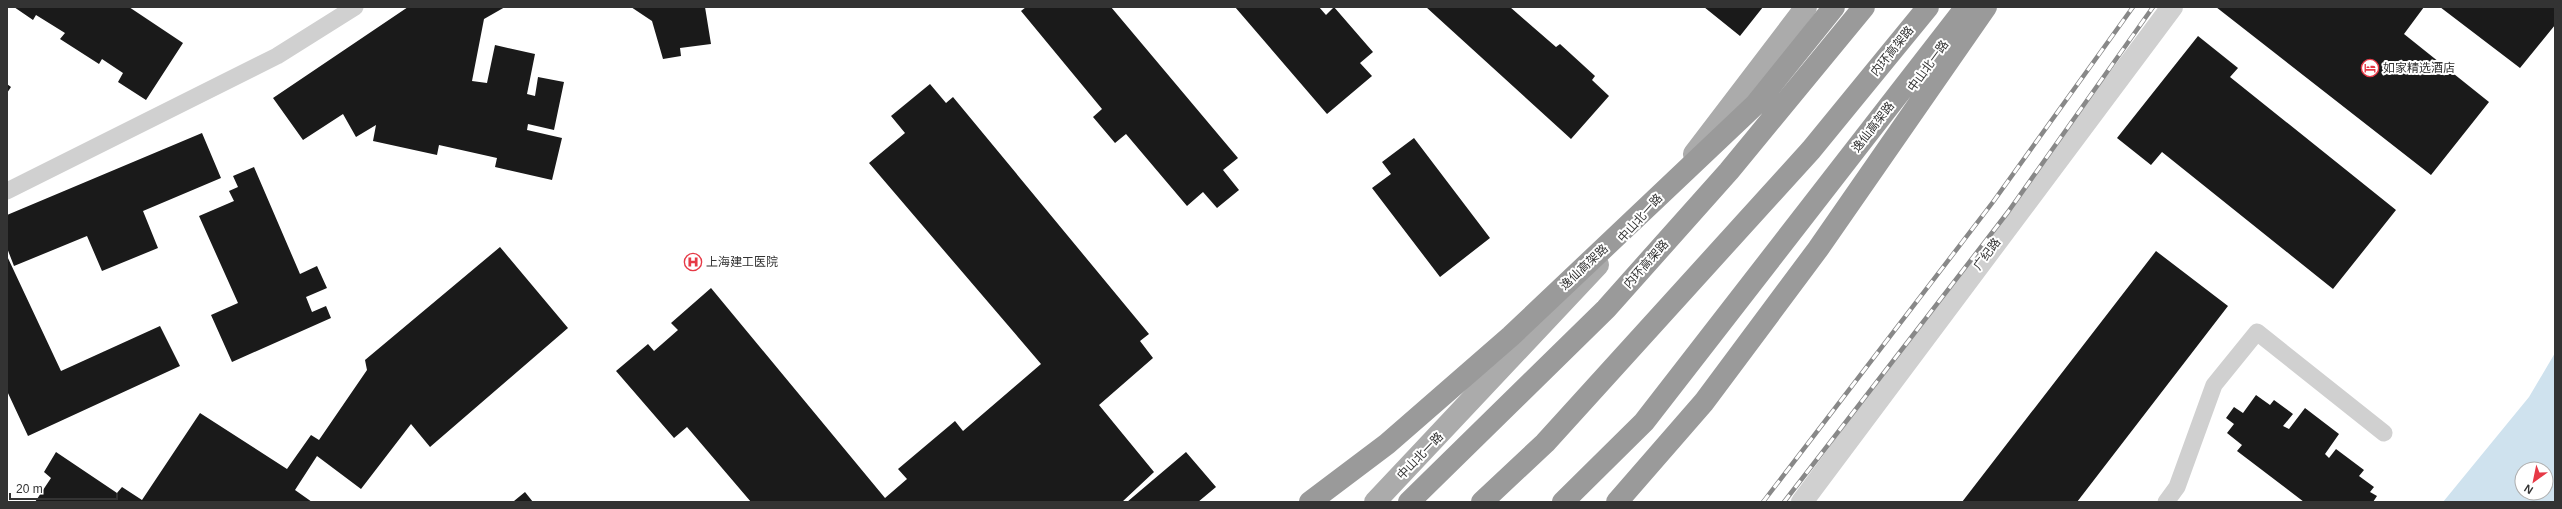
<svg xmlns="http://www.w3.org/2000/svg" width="2562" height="509" viewBox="0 0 2562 509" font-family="Arial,'Noto Sans SC',sans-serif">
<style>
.water{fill:#cfe2ee;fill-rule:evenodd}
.building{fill:#1a1a1a}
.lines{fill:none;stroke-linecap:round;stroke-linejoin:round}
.lane{stroke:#d0d0d0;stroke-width:17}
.street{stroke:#d0d0d0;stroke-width:22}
.primary{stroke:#ababab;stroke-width:22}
.highway{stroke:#9a9a9a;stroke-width:22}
.rail-casing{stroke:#888;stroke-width:4.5}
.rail{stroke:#fff;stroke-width:3;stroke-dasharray:9;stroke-linecap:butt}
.labels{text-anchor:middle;stroke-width:4;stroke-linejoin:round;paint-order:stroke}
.street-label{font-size:12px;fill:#333;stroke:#fff}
.poi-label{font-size:12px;fill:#333;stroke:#fff;text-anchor:start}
</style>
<rect width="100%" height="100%" fill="#fff"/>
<path class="water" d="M2555,353V502H2443L2529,397ZM2522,469H2546V493H2522Z"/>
<path class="building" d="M14,7H129L183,43L146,100L118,82L123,73L102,59L99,64L60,39L65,33L36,15L33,20Z
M408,7H505L484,19L472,81L487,83L495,45L535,54L527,94L535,96L538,77L564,82L554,130L528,124L527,130L562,138L552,180L495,167L497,158L439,145L437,155L373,141L376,125L356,137L343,114L303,140L273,98Z
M631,7H705L711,44L680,48L681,56L663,59L652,21Z
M1026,7H1111L1238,158L1223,170L1239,190L1217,208L1203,192L1187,206L1126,134L1115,143L1093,117L1102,109L1021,11Z
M1235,7H1319L1326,15L1334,7L1373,52L1360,63L1372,76L1327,114Z
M1426,7H1510L1556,47L1560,44L1595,76L1592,80L1609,96L1571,139Z
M1704,7H1763L1740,36Z
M2216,7H2424L2404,34L2489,102L2431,175Z
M2440,7H2555V25L2520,68Z
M2198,36L2238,68L2230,77L2396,210L2333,289L2162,152L2151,165L2117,138Z
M7,84L11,87L7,93Z
M930,84L946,103L953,97L1149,334L1140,341L1153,358L1099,405L1154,472L1122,502H751L687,427L674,438L616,371L648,344L654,351L678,330L671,323L711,288L885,498L907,479L898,469L955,421L963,431L1041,364L869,163L905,133L891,116Z
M202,133L221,178L143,211L158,248L102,271L87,236L14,266L7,248V215Z
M1414,138L1490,238L1440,277L1372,188L1391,174L1382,162Z
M254,167L300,274L317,266L327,288L306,297L312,312L326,306L331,318L232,362L211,315L238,303L199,216L234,201L229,191L238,187L233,176Z
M500,247L568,328L430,447L411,424L361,489L317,456L295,490L312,502H35L51,478L44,472L56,452L117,493L122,487L142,500L200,413L287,469L311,435L319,440L367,370L365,360Z
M2156,251L2228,306L2077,502H1962Z
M7,256L61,371L160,326L180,366L28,436L7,391Z
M2256,395L2270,405L2274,400L2293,414L2283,426L2289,429L2305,408L2339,434L2325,454L2329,458L2336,449L2364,470L2359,476L2374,487L2370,492L2377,496L2373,502H2304L2237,451L2242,445L2227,433L2234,424L2226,418L2234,407L2243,413Z
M1186,452L1216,487L1198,502H1127Z
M525,492L533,502H515L514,501Z"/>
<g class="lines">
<path class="lane" d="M7,191L277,56L355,7
M2166,502L2177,487L2214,385L2257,332L2384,433"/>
<path class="street" d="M1802,502L2172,7"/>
<path class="primary" d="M1694,154L1806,7
M1375,502L1598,265"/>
<path class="highway" d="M1310,502L1387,444L1511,336L1756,104L1834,7
M1409,502L1606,309L1729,171L1864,7
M1482,502L1545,443L1811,150L1928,7
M1563,502L1644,422L1966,7
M1617,502L1704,402L1818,249L1986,7"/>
<defs>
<path id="rail" d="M1763,502L1993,202L2133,7
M1784,502L2008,212L2153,7"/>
</defs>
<use href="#rail" class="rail-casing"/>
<use href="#rail" class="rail"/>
</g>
<defs>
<symbol id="hotel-ring" viewBox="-11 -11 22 22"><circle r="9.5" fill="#fff" stroke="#e63946" stroke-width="1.5"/><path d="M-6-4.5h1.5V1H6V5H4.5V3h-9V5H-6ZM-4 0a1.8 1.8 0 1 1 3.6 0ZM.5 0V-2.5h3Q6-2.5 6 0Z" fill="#e63946"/></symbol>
<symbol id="hospital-ring" viewBox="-11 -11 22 22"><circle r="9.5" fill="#fff" stroke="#e63946" stroke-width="1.5"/><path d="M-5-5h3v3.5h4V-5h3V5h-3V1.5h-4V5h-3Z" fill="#e63946"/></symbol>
</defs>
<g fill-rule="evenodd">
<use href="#hotel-ring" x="2360" y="58" width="20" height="20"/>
<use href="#hospital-ring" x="683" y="252" width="20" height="20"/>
</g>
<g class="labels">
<g class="street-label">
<text transform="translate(1892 51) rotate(-51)" y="4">内环高架路</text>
<text transform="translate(1928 66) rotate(-54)" y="4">中山北一路</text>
<text transform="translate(1873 127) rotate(-52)" y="4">逸仙高架路</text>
<text transform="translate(1640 218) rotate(-48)" y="4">中山北一路</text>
<text transform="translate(1987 254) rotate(-53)" y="4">广纪路</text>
<text transform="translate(1646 264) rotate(-48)" y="4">内环高架路</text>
<text transform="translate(1584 267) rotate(-43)" y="4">逸仙高架路</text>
<text transform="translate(1420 456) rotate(-46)" y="4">中山北一路</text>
</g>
<g class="poi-label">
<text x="2383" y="72">如家精选酒店</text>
<text x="706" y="266">上海建工医院</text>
</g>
</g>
<rect width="2562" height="509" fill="none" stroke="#333333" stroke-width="16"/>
<g transform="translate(2534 481) rotate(213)"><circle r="19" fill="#ffffff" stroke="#adadad"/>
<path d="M0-3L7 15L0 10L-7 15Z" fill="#e63946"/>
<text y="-6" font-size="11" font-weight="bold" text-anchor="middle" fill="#333333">N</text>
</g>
<path d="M10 493v6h107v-6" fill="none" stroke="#333333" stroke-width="2"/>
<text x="16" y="493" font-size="12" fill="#333333" stroke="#ffffff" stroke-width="3" paint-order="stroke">20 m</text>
</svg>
